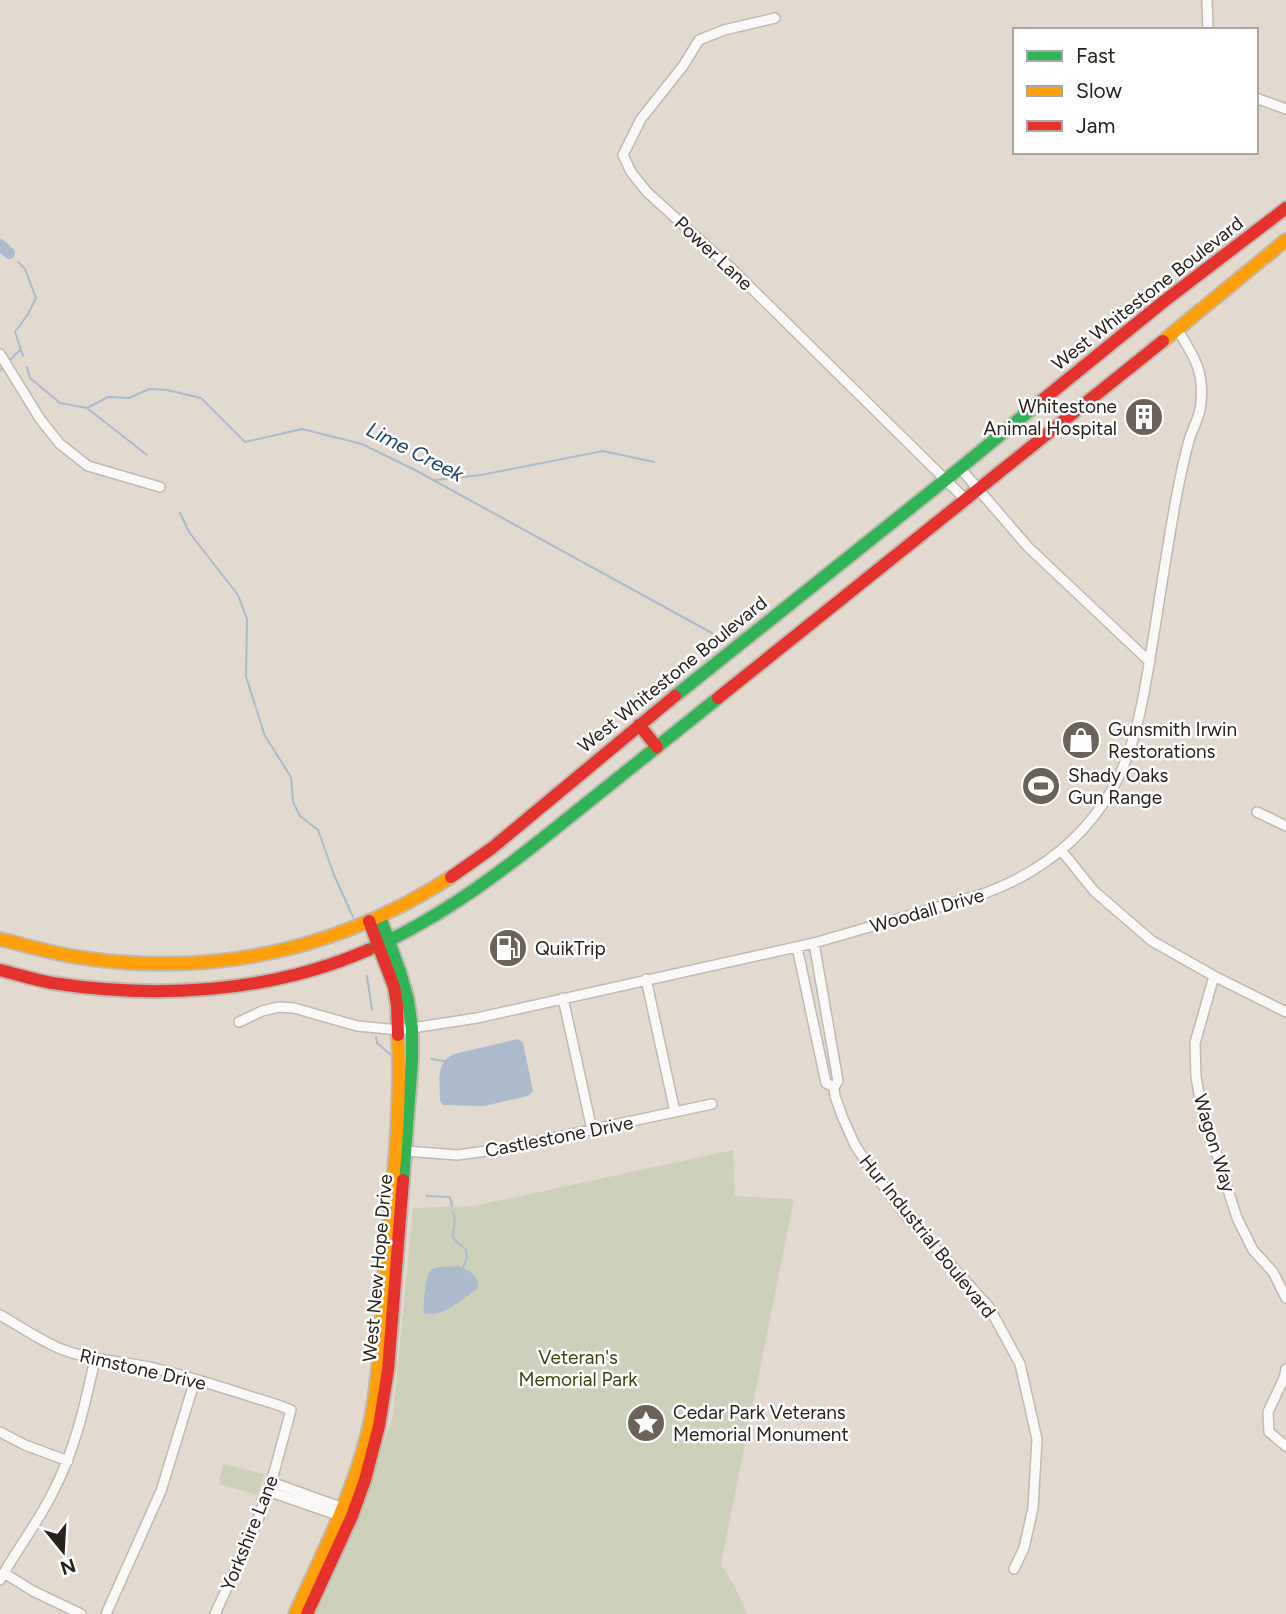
<svg xmlns="http://www.w3.org/2000/svg" width="1286" height="1614" viewBox="0 0 1286 1614" font-family="Figtree,sans-serif">
<style>
.green{fill:#ced1ba}
.water{fill:#abbacd}
.lines{fill:none;stroke-linecap:round;stroke-linejoin:round}
.stream{stroke:#abbacd;stroke-width:2}
.river{stroke:#abbacd;stroke-width:12}
.street-casing{stroke:#bfb9b0;stroke-width:12}
.fast-casing{stroke:#bfb9b0;stroke-width:16}
.slow-casing{stroke:#bfb9b0;stroke-width:16}
.jam-casing{stroke:#bfb9b0;stroke-width:16}
.street{stroke:#fbf9f8;stroke-width:9}
.fast{stroke:#30b455;stroke-width:12}
.slow{stroke:#ff9f0a;stroke-width:12}
.jam{stroke:#e5322d;stroke-width:12}
.labels{text-anchor:middle;stroke-width:5;stroke-linejoin:round;paint-order:stroke}
.street-label{font-size:19px;fill:#28231a;stroke:#fff}
.poi-label{font-size:19px;fill:#28231a;stroke:#fff;text-anchor:start}
.park-label{font-size:19px;fill:#38470b;stroke:#fff}
.water-label{font-size:21px;font-style:italic;fill:#1f466f;stroke:#fff}
</style>
<rect width="100%" height="100%" fill="#e2dace"/>
<path class="green" d="M733,1150L735,1196L794,1199L721,1564L735,1587L747,1614H315L349,1541L393,1415L413,1208L474,1206Z
M223,1464L264,1474L258,1495L219,1484Z"/>
<path class="water" d="M518,1039L523,1043L533,1091L528,1096L484,1106L443,1105L440,1101C440,1083 435,1062 454,1054Z
M458,1266C468,1270 479,1275 478,1287L475,1291C460,1300 443,1318 424,1313C423,1305 424,1297 425,1289C427,1263 436,1268 458,1266Z"/>
<g class="lines">
<path class="stream" d="M18,262L25,269L36,298L28,314L15,332L23,356
M10,360L20,350
M27,367L30,378L60,403L87,408L108,397L129,398L149,389L167,390L201,398L245,442L302,429L362,444L415,470L712,633
M0,371L2,368
M87,408L147,455
M435,480L481,475L603,451L654,462
M180,513L189,532L238,595L247,619L246,677L265,736L291,777L293,802L300,816L318,830L334,875L353,917
M367,976L372,1010
M376,1037L377,1043L391,1055
M431,1059L444,1061
M427,1195V1196L450,1197L452,1206
M453,1212C457,1220 453,1230 453,1238L466,1250L467,1258L463,1268"/>
<path class="river" d="M0,245L9,253"/>
<defs>
<path id="street" d="M1207,0L1208,30
M775,18L724,30L699,40L683,66L641,119L623,155L631,172L647,192L733,270L965,499
M1256,98L1286,109
M0,354L40,419L60,444L88,466L160,487
M960,468L1028,547L1150,662
M1257,812L1286,826
M1061,850L1094,891L1152,941L1214,976L1286,1012
M814,943L838,1081L834,1087L835,1096L842,1116L855,1145L872,1171L904,1213L989,1307L1020,1364L1037,1439L1033,1508L1024,1548L1014,1569
M797,947L826,1083L834,1087
M1214,976L1195,1043L1196,1077L1201,1105L1237,1218L1253,1250L1273,1272L1286,1298
M646,979L675,1112
M563,998L592,1130
M239,1022L262,1011L279,1007L294,1008L357,1026L399,1030L477,1018L814,943L980,895C1037,875 1082,842 1113,788C1137,744 1144,695 1152,646C1160,597 1167,548 1176,499C1180,478 1184,458 1190,437C1194,426 1201,414 1201,402C1204,369 1193,355 1177,329
M406,1151L457,1155L501,1149L712,1104
M0,1315C20,1326 39,1340 61,1349C89,1360 120,1361 149,1367C193,1377 235,1392 278,1405L291,1410L273,1476L259,1517L215,1614
M1286,1369L1284,1378L1268,1412L1269,1432L1286,1446
M0,1432L25,1445L68,1461
M271,1482L343,1508L346,1511
M268,1491L343,1517
M4,1573L33,1591L81,1614
M0,1580C16,1550 38,1523 53,1492C75,1450 85,1405 95,1359
M106,1614L161,1491L195,1380"/>
<path id="fast" d="M675,696L959,469L1040,402
M380,917L400,972L408,1000L412,1029V1059L403,1180
M368,950C444,917 508,867 572,815C621,776 669,737 718,698"/>
<path id="slow" d="M1163,341L1286,240
M0,939C28,946 55,954 83,958C216,977 338,950 451,877
M295,1614C322,1555 352,1496 368,1432C380,1382 381,1320 385,1268C392,1191 402,1113 398,1035"/>
<path id="jam" d="M1040,402L1163,302L1286,208
M718,698L1163,341
M639,725L657,747
M451,877L492,848L675,696
M369,921L394,987L397,1005L398,1035
M0,970C17,974 34,980 52,983C157,999 270,993 368,950
M307,1614L352,1516L365,1480L379,1426L388,1370L403,1180"/>
</defs>
<use href="#street" class="street-casing"/>
<use href="#fast" class="fast-casing"/>
<use href="#slow" class="slow-casing"/>
<use href="#jam" class="jam-casing"/>
<use href="#street" class="street"/>
<use href="#fast" class="fast"/>
<use href="#slow" class="slow"/>
<use href="#jam" class="jam"/>
</g>
<defs>
<symbol id="building-disc" viewBox="-11 -11 22 22"><circle r="9.5" fill="#696359" stroke="#fff"/><path d="M-4-6H4V6H1V3H-1V6H-4ZM-2.5-4.3h1.7v1.8h-1.7ZM.8-4.3h1.7v1.8H.8ZM-2.5-1h1.7V.8h-1.7ZM.8-1h1.7V.8H.8Z" fill="#fff"/></symbol>
<symbol id="shop-disc" viewBox="-11 -11 22 22"><circle r="9.5" fill="#696359" stroke="#fff"/><path d="M-5-2.5h2.3a2.7 3.5 0 0 1 5.4 0H5L5.5 6h-11ZM-1.5-2.5h3a1.5 2.3 0 0 0-3 0Z" fill="#fff"/></symbol>
<symbol id="stadium-disc" viewBox="-11 -11 22 22"><circle r="9.5" fill="#696359" stroke="#fff"/><path d="M0-5a6.5 5 0 1 0 0 10a6.5 5 0 1 0 0-10ZM-3.5-1.8h7v3.6h-7Z" fill="#fff"/></symbol>
<symbol id="fuel-disc" viewBox="-11 -11 22 22"><circle r="9.5" fill="#696359" stroke="#fff"/><path d="M-5.5-6h7V0h2V4h1.3V-2.5L3-4.5l.8-.8L6-3V5H2.5V1h-1V6h-7ZM-4.2-4.7v3.2H.2V-4.7Z" fill="#fff"/></symbol>
<symbol id="sight-disc" viewBox="-11 -11 22 22"><circle r="9.5" fill="#696359" stroke="#fff"/><path d="M0-6L1.8-2.2L6-1.7L2.9 1.2L3.7 5.4L0 3.3L-3.7 5.4L-2.9 1.2L-6-1.7L-1.8-2.2Z" fill="#fff"/></symbol>
</defs>
<g fill-rule="evenodd">
<use href="#building-disc" x="1122" y="395" width="44" height="44"/>
<use href="#shop-disc" x="1059" y="718" width="44" height="44"/>
<use href="#stadium-disc" x="1019" y="764" width="44" height="44"/>
<use href="#fuel-disc" x="486" y="926" width="44" height="44"/>
<use href="#sight-disc" x="624" y="1401" width="44" height="44"/>
</g>
<g class="labels">
<g class="street-label">
<text transform="translate(714 253) rotate(43)" y="7">Power Lane</text>
<text transform="translate(1147 293) rotate(-38)" y="7">West Whitestone Boulevard</text>
<text transform="translate(672 674) rotate(-39)" y="7">West Whitestone Boulevard</text>
<text transform="translate(927 910) rotate(-16)" y="7">Woodall Drive</text>
<text transform="translate(559 1136) rotate(-11)" y="7">Castlestone Drive</text>
<text transform="translate(1215 1143) rotate(73)" y="7">Wagon Way</text>
<text transform="translate(928 1236) rotate(51)" y="7">Hur Industrial Boulevard</text>
<text transform="translate(377 1268) rotate(-85)" y="7">West New Hope Drive</text>
<text transform="translate(143 1369) rotate(13)" y="7">Rimstone Drive</text>
<text transform="translate(249 1533) rotate(-68)" y="7">Yorkshire Lane</text>
</g>
<g class="poi-label">
<text x="1117" y="413" text-anchor="end">Whitestone<tspan x="1117" dy="22">Animal Hospital</tspan></text>
<text x="1108" y="736">Gunsmith Irwin<tspan x="1108" dy="22">Restorations</tspan></text>
<text x="1068" y="782">Shady Oaks<tspan x="1068" dy="22">Gun Range</tspan></text>
<text x="535" y="955">QuikTrip</text>
<text x="673" y="1419">Cedar Park Veterans<tspan x="673" dy="22">Memorial Monument</tspan></text>
</g>
<g class="park-label">
<text x="578" y="1364">Veteran's<tspan x="578" dy="22">Memorial Park</tspan></text>
</g>
<g class="water-label">
<text transform="translate(415 452) rotate(27)" y="7">Lime Creek</text>
</g>
</g>
<rect x="1013" y="28" width="245" height="126" fill="#ffffff" stroke="#a9a7a3" stroke-width="2"/>
<rect x="1027" y="51" width="35" height="10" fill="#30b455" stroke="#a9a7a3" stroke-width="2"/>
<text x="1076" y="63" font-size="21" fill="#28231a">Fast</text>
<rect x="1027" y="86" width="35" height="10" fill="#ff9f0a" stroke="#a9a7a3" stroke-width="2"/>
<text x="1076" y="98" font-size="21" fill="#28231a">Slow</text>
<rect x="1027" y="121" width="35" height="10" fill="#e5322d" stroke="#a9a7a3" stroke-width="2"/>
<text x="1076" y="133" font-size="21" fill="#28231a">Jam</text>
<g transform="translate(63 1551) rotate(162)" stroke="#ffffff" stroke-width="5" paint-order="stroke">
<path d="M0-5L12 26L0 18L-12 26Z" fill="#28231a"/>
<text y="-10" font-size="19" font-weight="bold" text-anchor="middle" fill="#28231a">N</text>
</g>
</svg>
